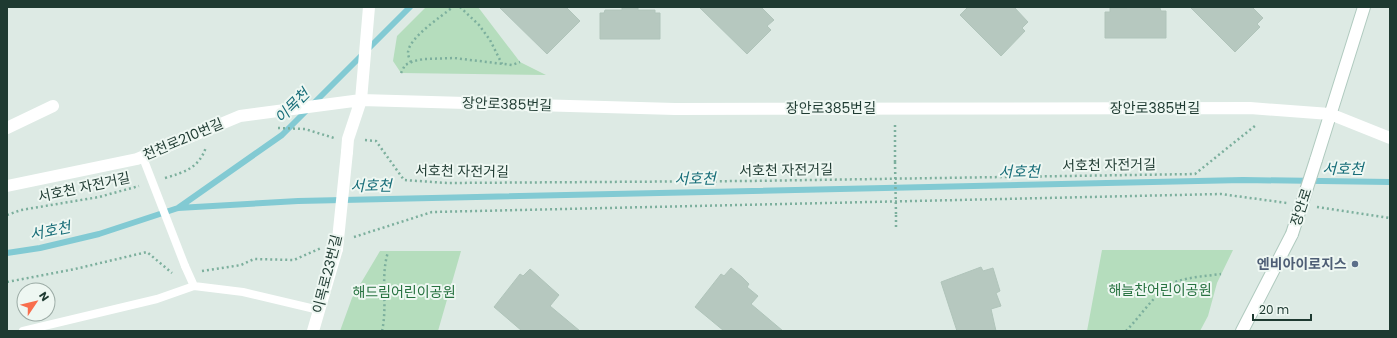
<svg xmlns="http://www.w3.org/2000/svg" width="1397" height="338" viewBox="0 0 1397 338" font-family="Poppins,'Noto Sans KR',sans-serif">
<style>
.green{fill:#b5ddbd}
.lines{fill:none;stroke-linecap:round;stroke-linejoin:round}
.stream{stroke:#82cad3;stroke-width:6}
.building{fill:#b6c8bf;stroke:#b0c4ba}
.secondary-casing{stroke:#b0cabf;stroke-width:14}
.path{stroke:#7caf9d;stroke-width:2.5;stroke-dasharray:2 3;stroke-linecap:butt}
.lane{stroke:#fff;stroke-width:8}
.street{stroke:#fff;stroke-width:12}
.secondary{stroke:#fff;stroke-width:12}
.secondary-bridge-casing{stroke:#b0cabf;stroke-width:14;stroke-linecap:butt}
.path-bridge{stroke:#7caf9d;stroke-width:2.5;stroke-dasharray:2 3;stroke-linecap:butt}
.lane-bridge{stroke:#fff;stroke-width:8}
.street-bridge{stroke:#fff;stroke-width:12}
.secondary-bridge{stroke:#fff;stroke-width:12}
.service-dot{fill:#5c6f8a;stroke:#eef7f2;stroke-width:1.5}
.labels{text-anchor:middle;stroke-width:4;stroke-linejoin:round;paint-order:stroke}
.street-label{font-size:14px;fill:#1e3a31;stroke:#eef7f2}
.service-label{font-size:14px;font-weight:bold;fill:#4e5e75;stroke:#eef7f2;text-anchor:end}
.park-label{font-size:14px;fill:#277240;stroke:#eef7f2}
.water-label{font-size:15px;font-style:italic;fill:#176d78;stroke:#eef7f2}
</style>
<rect width="100%" height="100%" fill="#ddeae4"/>
<path class="green" d="M426,7H478L520,62L546,75L401,73L393,61L397,36Z
M1102,250H1233L1217,283L1208,316L1200,331H1087Z
M380,251H461L438,331H340L352,298Z"/>
<g class="lines">
<path class="stream" d="M178,208L282,135L410,7
M7,253L40,248L99,234L178,208L298,201L1243,180L1390,182"/>
</g>
<path class="building" d="M499,7H566L580,21L547,54Z
M622,7H638V10H655V13H660V39H600V13H604L605,10H622Z
M699,7H761L774,20L767,26L771,30L747,54Z
M968,7H1014L1028,22L1022,28L1025,31L1001,56L960,15Z
M1127,7L1160,8L1161,11H1166V38H1105V12H1110V8H1127Z
M1190,7H1252L1263,18L1257,24L1260,27L1235,52Z
M981,267L983,271L993,268L1000,291L996,293L1001,306L991,309L996,331H957L941,282Z
M731,268L742,277L749,284L747,287L758,296L751,304L783,331H724L695,307L721,274L724,276Z
M530,269L559,295L550,306L580,331H522L494,307L520,274L523,276Z"/>
<g class="lines">
<defs>
<path id="secondary" d="M1316,160L1364,7
M1242,331L1292,234"/>
</defs>
<use href="#secondary" class="secondary-casing"/>
<path class="path" d="M460,7L479,25L490,40L502,64
M411,62C410,60 408,56 408,53C408,38 442,16 453,7
M401,73L405,65L414,61L424,59L454,58L512,65L520,62
M278,128L305,129L334,138
M365,140L376,141L404,180L447,183L748,181L1195,174L1256,125
M895,162V123
M165,178C185,172 199,168 206,147
M1317,207L1390,218
M7,215L21,210L99,197L139,186
M896,215V230
M354,237L432,212L1221,194L1287,203
M202,271L241,265L254,259L294,260L321,248
M7,282L75,269L147,252L172,273
M382,331C388,304 380,278 388,252
M1126,331C1141,316 1158,288 1178,281C1191,277 1206,276 1221,274"/>
<path class="lane" d="M185,266L194,286L243,292L319,310
M23,331L157,299L194,286"/>
<path class="street" d="M7,128L53,106
M347,152L348,139L361,100L369,7
M7,186L137,159L240,116L361,100L675,109L1250,108L1330,114L1390,138
M313,331L337,249"/>
<use href="#secondary" class="secondary"/>
<defs>
<path id="secondary-bridge" d="M1292,234L1316,160"/>
</defs>
<use href="#secondary-bridge" class="secondary-bridge-casing"/>
<path class="path-bridge" d="M895,162L896,215"/>
<path class="lane-bridge" d="M145,163L185,266"/>
<path class="street-bridge" d="M337,249L347,152"/>
<use href="#secondary-bridge" class="secondary-bridge"/>
</g>
<circle class="service-dot" cx="1355" cy="264" r="4"/>
<g class="labels">
<g class="street-label">
<text transform="translate(507 104) rotate(2)" y="5">장안로385번길</text>
<text x="831" y="113">장안로385번길</text>
<text x="1155" y="113">장안로385번길</text>
<text transform="translate(183 139) rotate(-23)" y="5">천천로210번길</text>
<text transform="translate(1109 165) rotate(-1)" y="5">서호천 자전거길</text>
<text transform="translate(786 170) rotate(-1)" y="5">서호천 자전거길</text>
<text transform="translate(462 171) rotate(1)" y="5">서호천 자전거길</text>
<text transform="translate(84 187) rotate(-12)" y="5">서호천 자전거길</text>
<text transform="translate(1301 207) rotate(-72)" y="5">장안로</text>
<text transform="translate(327 274) rotate(-76)" y="5">이목로23번길</text>
</g>
<g class="service-label">
<text x="1347" y="269">엔비아이로지스</text>
</g>
<g class="park-label">
<text x="1160" y="295">해늘찬어린이공원</text>
<text x="404" y="297">해드림어린이공원</text>
</g>
<g class="water-label">
<text transform="translate(292 106) rotate(-45)" y="5">이목천</text>
<text transform="translate(1343 169) rotate(1)" y="5">서호천</text>
<text transform="translate(1019 172) rotate(-1)" y="5">서호천</text>
<text transform="translate(695 179) rotate(-1)" y="5">서호천</text>
<text transform="translate(371 186) rotate(-1)" y="5">서호천</text>
<text transform="translate(50 231) rotate(-11)" y="5">서호천</text>
</g>
</g>
<rect width="1397" height="338" fill="none" stroke="#1e3a31" stroke-width="16"/>
<g transform="translate(36 302) rotate(55)"><circle r="19" fill="#eef7f2" stroke="#9baba5"/>
<path d="M0-3L7 15L0 10L-7 15Z" fill="#f86e4d"/>
<text y="-6" font-size="11" font-weight="bold" text-anchor="middle" fill="#1e3a31">N</text>
</g>
<path d="M1253 314v6h58v-6" fill="none" stroke="#1e3a31" stroke-width="2"/>
<text x="1259" y="314" font-size="12" fill="#1e3a31" stroke="#eef7f2" stroke-width="3" paint-order="stroke">20 m</text>
</svg>
